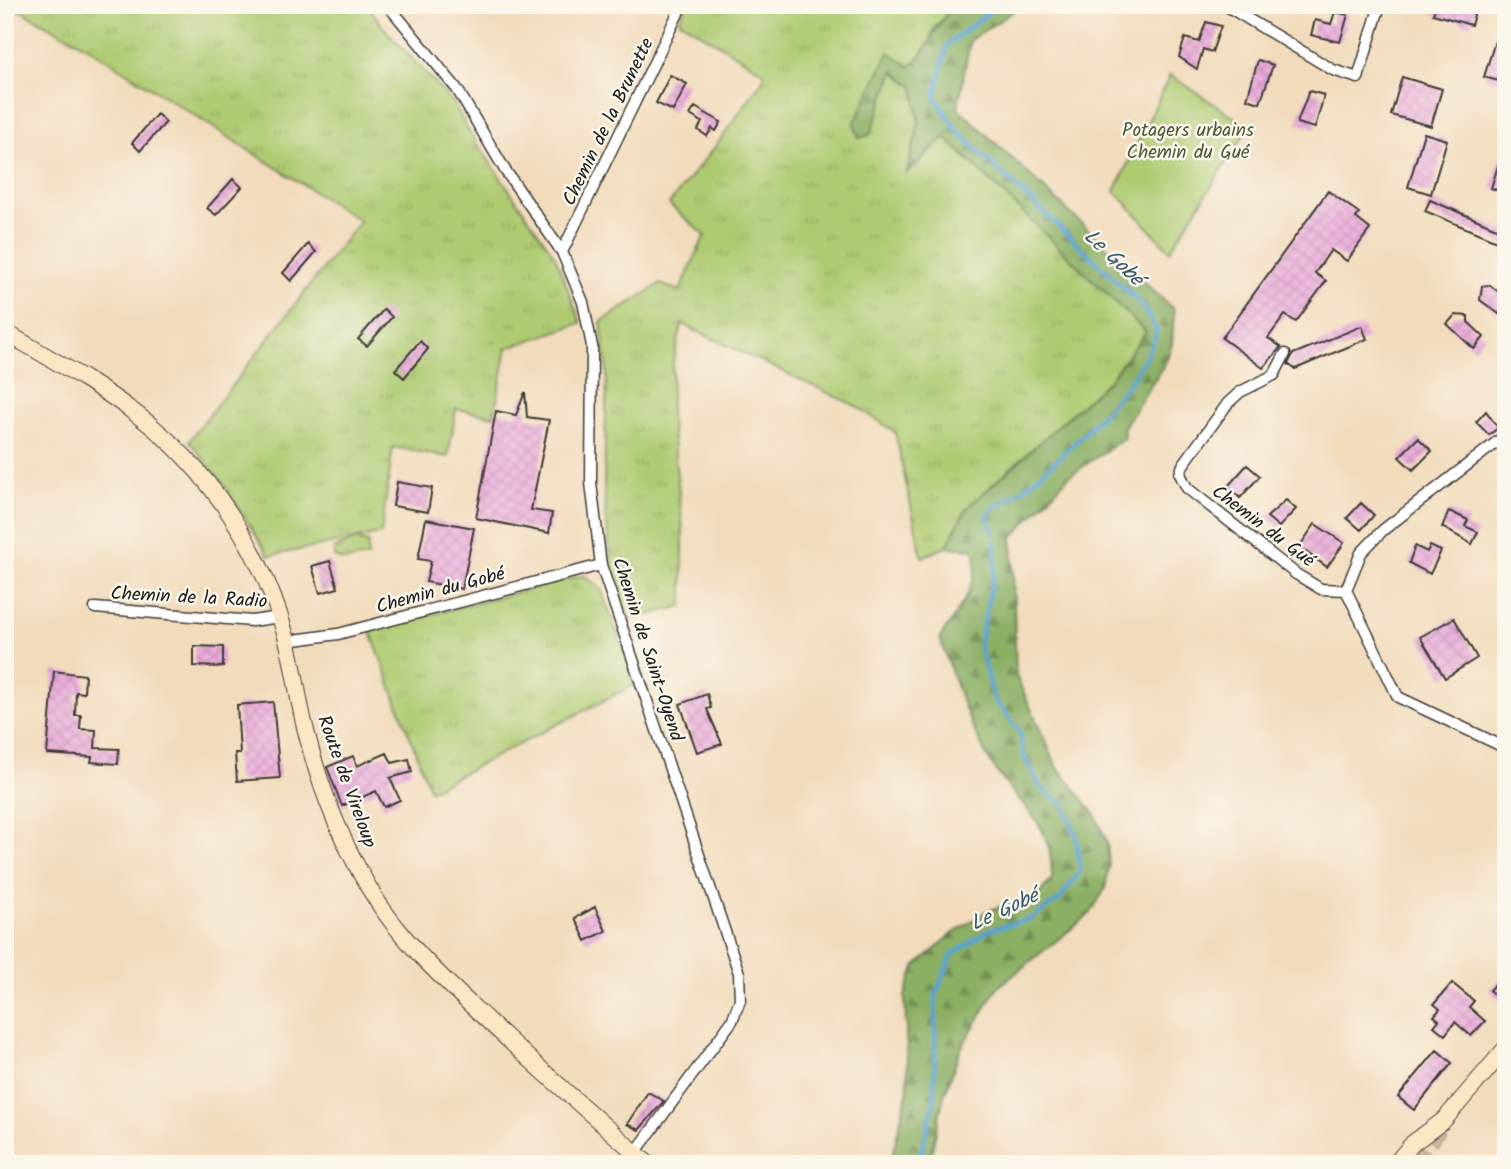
<svg xmlns="http://www.w3.org/2000/svg" width="1511" height="1169" viewBox="0 0 1511 1169" font-family="Kalam,sans-serif">
<style>
.grass{fill:url(#grass-tufts);stroke:#667447;stroke-width:2}
.forest{fill:url(#forest-firs);stroke:#546640;stroke-width:2}
.park{fill:url(#park-dots);stroke:#667447;stroke-width:2}
.garden{fill:#afcb72;stroke:#667447;stroke-width:2}
.lines{fill:none;stroke-linecap:round;stroke-linejoin:round}
.stream{stroke:#58a2d0;stroke-width:4.5}
.building{fill:url(#building-cross-hatch)}
.secondary-tunnel{stroke:#c6b59b;stroke-width:16;stroke-dasharray:16 8;stroke-linecap:butt}
.minor-casing{stroke:#3c3934;stroke-width:13}
.secondary-casing{stroke:#3c3934;stroke-width:18}
.minor{stroke:#fff;stroke-width:10}
.secondary{stroke:#fbe6c3;stroke-width:16}
.labels{text-anchor:middle;stroke-width:5;stroke-linejoin:round;paint-order:stroke}
.street-label{font-size:19px;fill:#1c1c1c;stroke:#fbf7ec}
.park-label{font-size:19px;fill:#4f593a;stroke:#fbf7ec}
.water-label{font-size:21px;font-style:italic;fill:#37586d;stroke:#fbf7ec}
</style>
<defs>
<pattern id="grass-tufts" width="24" height="20" patternUnits="userSpaceOnUse" patternTransform="scale(1.75)"><rect width="24" height="20" fill="#afcb72"/><path d="M3 7l-1-3M5 7V3M7 7l1-3M15 17l-1-3M17 17v-4M19 17l1-3" fill="none" stroke="#96ae62"/></pattern>
<pattern id="forest-firs" width="22" height="20" patternUnits="userSpaceOnUse" patternTransform="scale(1.75)"><rect width="22" height="20" fill="#8baf64"/><path d="M5 1l3.5 6h-7zM16 11l3.5 6h-7z" fill="#718e52"/></pattern>
<pattern id="park-dots" width="8" height="8" patternUnits="userSpaceOnUse" patternTransform="scale(1.75)"><rect width="8" height="8" fill="#afcb72"/><path d="M2 2h.1M6 6h.1" fill="none" stroke="#96ae62" stroke-width="1.8" stroke-linecap="round"/></pattern>
<pattern id="building-cross-hatch" width="8" height="8" patternUnits="userSpaceOnUse" patternTransform="scale(1.75)"><rect width="8" height="8" fill="#eaaad9"/><path d="M0 0l8 8M0 8l8-8" fill="none" stroke="#c892ba"/></pattern>
</defs>
<rect width="100%" height="100%" fill="#fbf7ec"/>
<filter id="ink" filterUnits="userSpaceOnUse"><feTurbulence type="fractalNoise" baseFrequency=".0143" numOctaves="2"/><feDisplacementMap in="SourceGraphic" scale="14" xChannelSelector="R" yChannelSelector="G"/><feConvolveMatrix kernelMatrix="1 2 1 2 8 2 1 2 1" color-interpolation-filters="sRGB"/></filter>
<filter id="wash" filterUnits="userSpaceOnUse"><feTurbulence type="fractalNoise" baseFrequency=".00686" numOctaves="4" result="noise"/><feDisplacementMap in="SourceGraphic" scale="28" xChannelSelector="R" yChannelSelector="G"/><feGaussianBlur stdDeviation="1.57" result="paint"/><feColorMatrix in="noise" values="0 0 0 0 0 0 0 0 0 0 0 0 0 0 0 0 0 1.4 0 .05"/><feComposite in="paint" operator="in"/></filter>
<g filter="url(#wash)">
<rect width="100%" height="100%" fill="#f1dbbb"/>
<path class="grass" d="M10,5H368L383,27L454,104L469,132L555,256L581,323L507,348L494,416L456,409L448,457L393,447L381,534L269,556L224,484L189,441L360,221L81,43Z
M686,5H956L934,28L926,53L909,67L889,53L886,87L893,71L914,87L919,122L907,171L945,137L1147,332L1109,380L967,508L946,547L922,557L895,432L856,406L682,324L673,361L670,413L683,530V606L628,620L613,572L606,520L604,486L607,372L601,322L660,284L680,291L705,235L669,204L718,143L764,78V72L679,20Z
M584,575L601,589L636,684L430,790L370,630Z"/>
<path class="forest" d="M956,5H1023L970,40L958,108L1174,310L1172,344L1165,363L1124,427V438L1068,477L1012,538L1016,676L1057,767L1095,814L1107,842L1109,866L1105,889L1090,914L997,988L961,1048L943,1099L929,1164H890L908,1090L905,996L915,967L951,935L987,911L1038,895L1052,879C1053,814 1015,807 988,758C967,720 954,680 940,638C958,610 982,583 974,549L946,547L967,508L1109,380L1146,332L945,137L907,173L919,122L914,87L894,71L870,135L859,138L854,124L889,52L910,67C933,47 931,26 956,5Z"/>
<path class="park" d="M357,539L368,543V557L344,561L334,557V549Z"/>
<path class="garden" d="M1170,75L1249,127L1170,251L1115,191Z"/>
<g class="lines">
<path class="stream" d="M994,534L987,515C997,501 1014,498 1026,487C1067,452 1142,383 1157,331L1140,303L958,132L935,97L947,45L998,5
M918,1164L934,1102L936,994L952,955L989,930L1030,919L1060,899L1080,871L1076,833L1063,804L1041,788L1023,754L1020,732L994,699L979,645L995,567V542"/>
</g>
<g id="blocks">
<path class="building" d="M1436,5H1477L1471,25L1433,14Z
M1335,12L1348,15L1340,42L1311,35L1315,20L1331,24Z
M1206,22L1221,26L1212,52L1203,49L1197,69L1179,57L1185,38L1199,42Z
M1496,38L1506,41V83L1484,77Z
M1258,60L1273,65L1260,103L1247,99Z
M670,75L687,84L673,111L656,103Z
M1402,77L1442,89L1431,126L1391,115Z
M1309,91L1324,95L1315,128L1297,123Z
M695,107L721,122L716,131L712,128L707,136L698,130L702,122L690,115Z
M157,114L166,122L140,151L132,143Z
M1424,133L1447,140L1431,194L1408,187Z
M1503,150H1506V193L1491,188Z
M233,179L242,187L216,215L207,208Z
M1328,191L1359,213L1356,218L1370,229L1347,261L1331,250L1315,273L1326,281L1296,322L1285,315L1268,338L1281,347L1263,368L1222,338Z
M1430,200L1506,232V245L1425,211Z
M308,244L316,252L291,281L283,273Z
M1490,285L1506,298V306L1499,314L1480,300L1482,286Z
M384,309L392,317L367,346L358,339Z
M1455,315L1468,316V322L1484,337L1474,349L1447,324Z
M1362,326L1367,339L1295,369L1288,364L1293,354Z
M420,341L428,349L404,378L395,370Z
M525,392L527,417L549,420L531,510L552,513L549,533L476,518L496,411L516,415Z
M1486,411L1498,428L1489,435L1476,422Z
M1418,438L1432,451L1413,470L1399,457Z
M1247,465L1260,476L1240,498L1228,486Z
M397,482L432,488L428,512L393,506Z
M1286,500L1296,509L1279,527L1267,517Z
M1361,503L1374,515L1361,530L1347,518Z
M1449,511L1468,520L1465,526L1478,532L1472,544L1442,527Z
M426,519L474,528L462,589L426,582L431,561L418,559Z
M1315,524L1344,543L1327,567L1299,547Z
M1415,546L1427,552L1430,546L1441,551L1430,574L1409,563Z
M330,561L338,588L320,593L312,566Z
M1454,618L1477,658L1445,678L1420,637Z
M194,646L223,647V667L194,666Z
M54,671L85,675L84,693L76,692L75,715H81L80,729L96,730L95,748L119,749L118,764L91,762L92,757L47,754Z
M707,694L711,708L707,709L722,744L697,752L680,704Z
M273,702L280,778L237,781L235,753H240L237,705Z
M387,753L392,763L409,759L412,772L390,778L400,800L384,807L376,791L342,806L327,767L353,756L357,766Z
M595,907L606,931L586,941L575,918Z
M1506,973V1006L1489,990Z
M1452,983L1474,1001L1469,1007L1485,1021L1471,1036L1455,1022L1445,1035L1434,1026L1439,1020L1434,1016L1440,1009L1434,1004Z
M1437,1050L1452,1063L1414,1110L1398,1097Z
M648,1092L664,1101L639,1130L627,1124Z"/>
</g>
</g>
<g filter="url(#ink)">
<use href="#blocks" fill-opacity="0" stroke="#3c3934" stroke-width="2"/>
<g class="lines">
<path class="secondary-tunnel" d="M1419,1164L1444,1120"/>
<defs>
<path id="minor" d="M388,5L457,89L505,170L562,252L583,302L592,346L591,483L601,565L739,973L740,1000L732,1021L635,1153
M1225,5L1333,70L1358,78L1380,5
M562,252L682,5
M1285,354L1274,375L1240,392L1228,403L1183,465L1180,474L1187,488L1296,574L1321,589L1346,590L1398,697L1506,748
M1346,590L1361,553L1383,530L1506,435
M95,608L252,621L280,617
M287,641L338,634L601,565"/>
<path id="secondary" d="M5,332C49,358 94,382 135,413C209,468 263,551 287,640C295,670 298,701 306,731C319,785 341,840 369,888C399,939 442,978 485,1018C538,1068 593,1116 648,1164
M1395,1164L1413,1143L1444,1120L1506,1048"/>
</defs>
<use href="#minor" class="minor-casing"/>
<use href="#secondary" class="secondary-casing"/>
<use href="#minor" class="minor"/>
<use href="#secondary" class="secondary"/>
</g>
</g>
<g class="labels">
<g class="street-label">
<text transform="translate(607 121) rotate(-64)" y="7">Chemin de la Brunette</text>
<text transform="translate(1264 525) rotate(37)" y="7">Chemin du Gué</text>
<text transform="translate(440 589) rotate(-15)" y="7">Chemin du Gobé</text>
<text transform="translate(189 596) rotate(3)" y="7">Chemin de la Radio</text>
<text transform="translate(649 649) rotate(72)" y="7">Chemin de Saint-Oyend</text>
<text transform="translate(348 781) rotate(70)" y="7">Route de Vireloup</text>
</g>
<g class="park-label">
<text x="1188" y="136">Potagers urbains<tspan x="1188" dy="22">Chemin du Gué</tspan></text>
</g>
<g class="water-label">
<text transform="translate(1114 257) rotate(43)" y="7">Le Gobé</text>
<text transform="translate(1004 909) rotate(-25)" y="7">Le Gobé</text>
</g>
</g>
<rect width="1511" height="1169" fill="none" stroke="#fbf7ec" stroke-width="28"/>
</svg>
